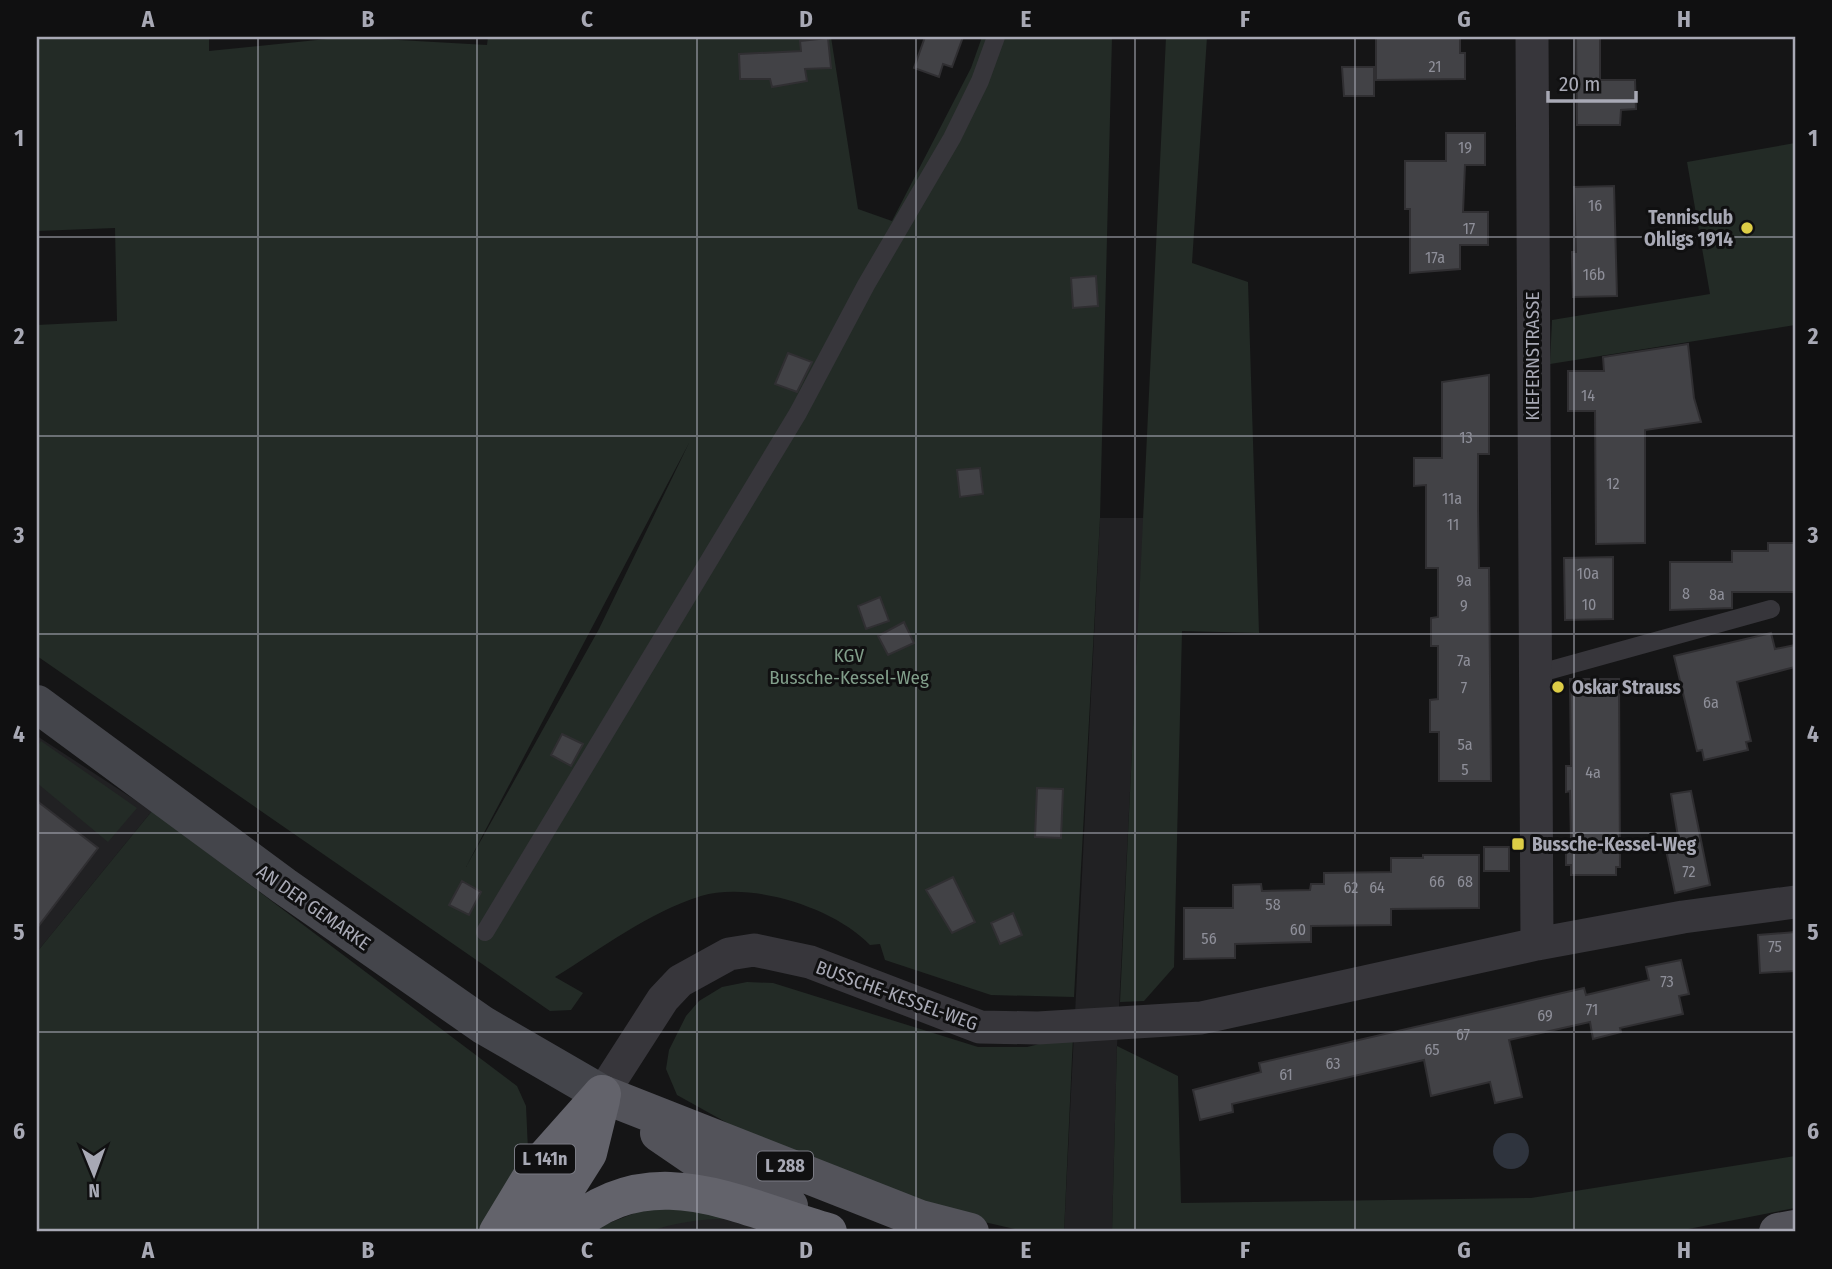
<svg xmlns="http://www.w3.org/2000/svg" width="1832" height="1269" viewBox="0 0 1832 1269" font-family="'Fira Sans Condensed',sans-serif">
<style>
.built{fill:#212123}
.green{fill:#232b26;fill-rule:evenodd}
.water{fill:#2f343e}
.building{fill:#424246;stroke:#302f32;stroke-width:2}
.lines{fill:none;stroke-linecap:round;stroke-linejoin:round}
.lane{stroke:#37363b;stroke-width:18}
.street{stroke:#37363b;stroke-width:33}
.secondary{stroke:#44454b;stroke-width:38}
.primary{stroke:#53535a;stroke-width:38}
.highway{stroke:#63636b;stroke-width:38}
.grid{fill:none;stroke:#a8a9b5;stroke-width:2;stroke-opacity:0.55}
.poi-dot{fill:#ddcd46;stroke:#101011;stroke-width:2.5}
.labels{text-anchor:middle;stroke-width:6;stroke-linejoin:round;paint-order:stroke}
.number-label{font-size:16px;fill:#8e8f99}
.shield{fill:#101011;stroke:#7a7b84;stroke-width:2}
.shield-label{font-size:18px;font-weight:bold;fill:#a8a9b5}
.poi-label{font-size:19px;font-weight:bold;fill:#a8a9b5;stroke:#101011;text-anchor:start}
.street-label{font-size:19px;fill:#a8a9b5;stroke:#101011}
.park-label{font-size:19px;fill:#819e8a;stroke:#101011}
.neatline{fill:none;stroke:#a8a9b5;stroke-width:2.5}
.grid-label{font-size:23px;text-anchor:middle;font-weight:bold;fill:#a8a9b5}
</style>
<rect width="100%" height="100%" fill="#151516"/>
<path class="built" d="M1100,518H1144L1117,1046L1112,1232H1064Z
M37,736L152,811L37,952Z
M699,1218L739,1219L760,1225L758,1232H646L657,1226Z"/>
<path class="green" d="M37,37H209V51L346,37L487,45L488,37H831L858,209L892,221L971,68L982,37H1112L1100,518L1074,997L991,995L885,960L880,944L870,945C835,908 752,881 701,896C649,912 601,949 555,977L583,993L571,1010L550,1011L37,656V325L117,321L115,228L37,231ZM689,443L599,629L466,867Z
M1166,37H1207L1192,263L1248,282L1259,633L1182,631L1174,967L1144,1001L1120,1002Z
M1795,143V325L1550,364L1552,320L1710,294L1687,162Z
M41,741L137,808L108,842L37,783V747Z
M152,811L517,1086L526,1106L528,1150L481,1232H37V952Z
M747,982L773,983L978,1047H1027L1073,1036L1064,1232H1028L958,1216L756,1139L677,1095L666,1069L669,1050L686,1016L699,1001L722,987Z
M1117,1046L1178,1076L1181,1203L1531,1198L1795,1156V1208L1673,1232H1112Z
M658,1204L739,1219C705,1218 678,1222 647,1232C630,1237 604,1232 586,1232Z"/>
<path class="water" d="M1493 1151a18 18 0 1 1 36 0a18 18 0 1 1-36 0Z"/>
<path class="building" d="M925,37H963L952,67L943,64L939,77L914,68Z
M1376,37H1460V53H1465V79L1376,80Z
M1576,37H1600V80H1635L1636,109L1621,110L1620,125H1577Z
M828,38L831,68L805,69L807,81L772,87L770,79H740L739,54L801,51L800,41Z
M1342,67H1374V96H1344Z
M1446,133H1485V165H1465L1463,212H1488V245H1460V269L1410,273V209H1405V161H1446Z
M1614,186L1617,296L1573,297L1572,252H1576L1574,187Z
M1096,276L1098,306L1073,308L1071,278Z
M1688,344L1694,398L1701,422L1645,430V543L1596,544L1595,411H1568V371H1604L1603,357Z
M788,353L812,362L797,392L775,384Z
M1489,375V454H1478V510L1479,568H1489L1491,781H1439V732H1430V700L1438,699V646H1431V618L1438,617V568H1426V485L1414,486V458H1442V382Z
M980,468L983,494L960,497L957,470Z
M1768,543H1795V592H1732V608L1670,610V562H1732V551H1768Z
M1613,557V619L1565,620L1564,558Z
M880,597L889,621L866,629L858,606Z
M904,622L914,643L888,655L878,636Z
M1771,633L1775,649L1795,645V667L1737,682L1751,741L1746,742L1748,750L1704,760L1702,750L1697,751L1674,656Z
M1570,679H1619L1620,867H1616V875H1571V865H1566V840H1571L1570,791L1566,792V766H1571Z
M562,734L583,744L571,766L551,755Z
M1037,788L1063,789L1061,838L1035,837Z
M1691,791L1710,885L1675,893L1665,845L1679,843L1671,794Z
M37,801L98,848L37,928Z
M1484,847H1509V871H1484Z
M1423,855H1479V908L1391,909V925L1311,926V942L1235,944V958L1184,959V908H1233V885L1261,884L1262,891L1310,890L1311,884H1324V873L1391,872V858H1423Z
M953,877L975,922L952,933L926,890Z
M462,881L481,892L469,915L449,905Z
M1013,913L1022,935L1000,944L991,923Z
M1795,932V971L1760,973L1758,935Z
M1681,960L1689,994L1679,996L1683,1014L1620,1028L1621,1032L1593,1039L1590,1022L1509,1040L1522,1097L1495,1103L1490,1082L1431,1096L1424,1060L1232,1104L1233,1112L1200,1120L1193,1090L1261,1072L1259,1063L1584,988L1586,995L1649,980L1646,967Z"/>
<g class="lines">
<path class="lane" d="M1533,675L1771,609
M485,932L798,413L866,285L952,138L980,81L996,37"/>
<path class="street" d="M1532,37L1537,944
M602,1094L663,999L680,981L729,954L754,950L810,962L980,1027L1038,1028L1201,1018L1537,944L1683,917L1795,902"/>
<path class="secondary" d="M37,704L284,886L483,1025L602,1094"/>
<path class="primary" d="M602,1094L920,1219L970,1232
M659,1133L719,1174L789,1206
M1778,1232L1795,1229"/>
<path class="highway" d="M498,1232L538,1166L602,1094
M538,1232L588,1153L601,1100
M565,1232C648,1154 736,1206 828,1232"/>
</g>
<path class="grid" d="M258,37V1232M477,37V1232M697,37V1232M916,37V1232M1135,37V1232M1355,37V1232M1574,37V1232M37,237H1795M37,436H1795M37,634H1795M37,833H1795M37,1032H1795"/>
<g class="poi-dot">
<circle cx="1747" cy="228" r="7"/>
<circle cx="1558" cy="687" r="7"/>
<rect x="1511" y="837" width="14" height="14" rx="3.5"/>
</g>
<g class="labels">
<g class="number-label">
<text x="1435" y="72">21</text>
<text x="1465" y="153">19</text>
<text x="1595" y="211">16</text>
<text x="1469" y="234">17</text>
<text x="1435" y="263">17a</text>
<text x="1594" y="280">16b</text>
<text x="1588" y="401">14</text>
<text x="1466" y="443">13</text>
<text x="1613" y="489">12</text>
<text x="1452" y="504">11a</text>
<text x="1453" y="530">11</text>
<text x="1588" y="579">10a</text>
<text x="1464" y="586">9a</text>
<text x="1686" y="599">8</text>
<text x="1717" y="600">8a</text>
<text x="1589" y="610">10</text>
<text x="1464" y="611">9</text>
<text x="1464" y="666">7a</text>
<text x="1464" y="693">7</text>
<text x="1711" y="708">6a</text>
<text x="1465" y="750">5a</text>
<text x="1465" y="775">5</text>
<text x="1593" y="778">4a</text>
<text x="1689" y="877">72</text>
<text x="1437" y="887">66</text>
<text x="1465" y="887">68</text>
<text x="1351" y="893">62</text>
<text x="1377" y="893">64</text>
<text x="1273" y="910">58</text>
<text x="1298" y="935">60</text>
<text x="1209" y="944">56</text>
<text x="1775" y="952">75</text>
<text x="1667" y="987">73</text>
<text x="1592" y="1015">71</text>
<text x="1545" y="1021">69</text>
<text x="1463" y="1040">67</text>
<text x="1432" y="1055">65</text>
<text x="1333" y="1069">63</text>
<text x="1286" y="1080">61</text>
</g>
<g class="shield">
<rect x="515" y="1144.5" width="60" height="29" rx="5"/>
<rect x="757" y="1151.5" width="56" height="29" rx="5"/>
</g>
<g class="shield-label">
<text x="545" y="1165">L 141n</text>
<text x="785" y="1172">L 288</text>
</g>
<g class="poi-label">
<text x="1733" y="224" text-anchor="end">Tennisclub<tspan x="1733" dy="22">Ohligs 1914</tspan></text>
<text x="1572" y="694">Oskar Strauss</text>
<text x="1532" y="851">Bussche-Kessel-Weg</text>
</g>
<g class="street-label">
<text transform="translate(1532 356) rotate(-90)" y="7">KIEFERNSTRASSE</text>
<text transform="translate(314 907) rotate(35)" y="7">AN DER GEMARKE</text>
<text transform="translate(897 995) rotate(20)" y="7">BUSSCHE-KESSEL-WEG</text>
</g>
<g class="park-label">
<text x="849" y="662">KGV<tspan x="849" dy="22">Bussche-Kessel-Weg</tspan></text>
</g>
</g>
<rect width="1832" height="1269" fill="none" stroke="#101011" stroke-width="77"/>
<g transform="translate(94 1174) rotate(179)" stroke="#101011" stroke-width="5" paint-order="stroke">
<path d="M0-5L12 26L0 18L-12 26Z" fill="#a8a9b5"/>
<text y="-10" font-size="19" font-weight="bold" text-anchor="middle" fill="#a8a9b5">N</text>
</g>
<path d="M1548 91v10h88v-10" fill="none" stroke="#a8a9b5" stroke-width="3.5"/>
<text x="1559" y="91" font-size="21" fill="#a8a9b5" stroke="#101011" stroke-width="5" paint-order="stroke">20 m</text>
<rect x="38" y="38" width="1756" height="1192" class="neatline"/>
<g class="grid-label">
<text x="148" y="27">A</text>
<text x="368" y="27">B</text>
<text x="587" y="27">C</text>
<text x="806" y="27">D</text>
<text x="1026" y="27">E</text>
<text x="1245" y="27">F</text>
<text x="1464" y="27">G</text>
<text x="1684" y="27">H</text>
<text x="19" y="146">1</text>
<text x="1813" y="146">1</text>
<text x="19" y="344">2</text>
<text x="1813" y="344">2</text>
<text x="19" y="543">3</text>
<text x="1813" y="543">3</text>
<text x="19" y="742">4</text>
<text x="1813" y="742">4</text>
<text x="19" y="940">5</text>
<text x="1813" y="940">5</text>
<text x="19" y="1139">6</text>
<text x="1813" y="1139">6</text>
<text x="148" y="1258">A</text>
<text x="368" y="1258">B</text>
<text x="587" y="1258">C</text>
<text x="806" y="1258">D</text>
<text x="1026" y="1258">E</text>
<text x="1245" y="1258">F</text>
<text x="1464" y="1258">G</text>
<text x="1684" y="1258">H</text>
</g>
</svg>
